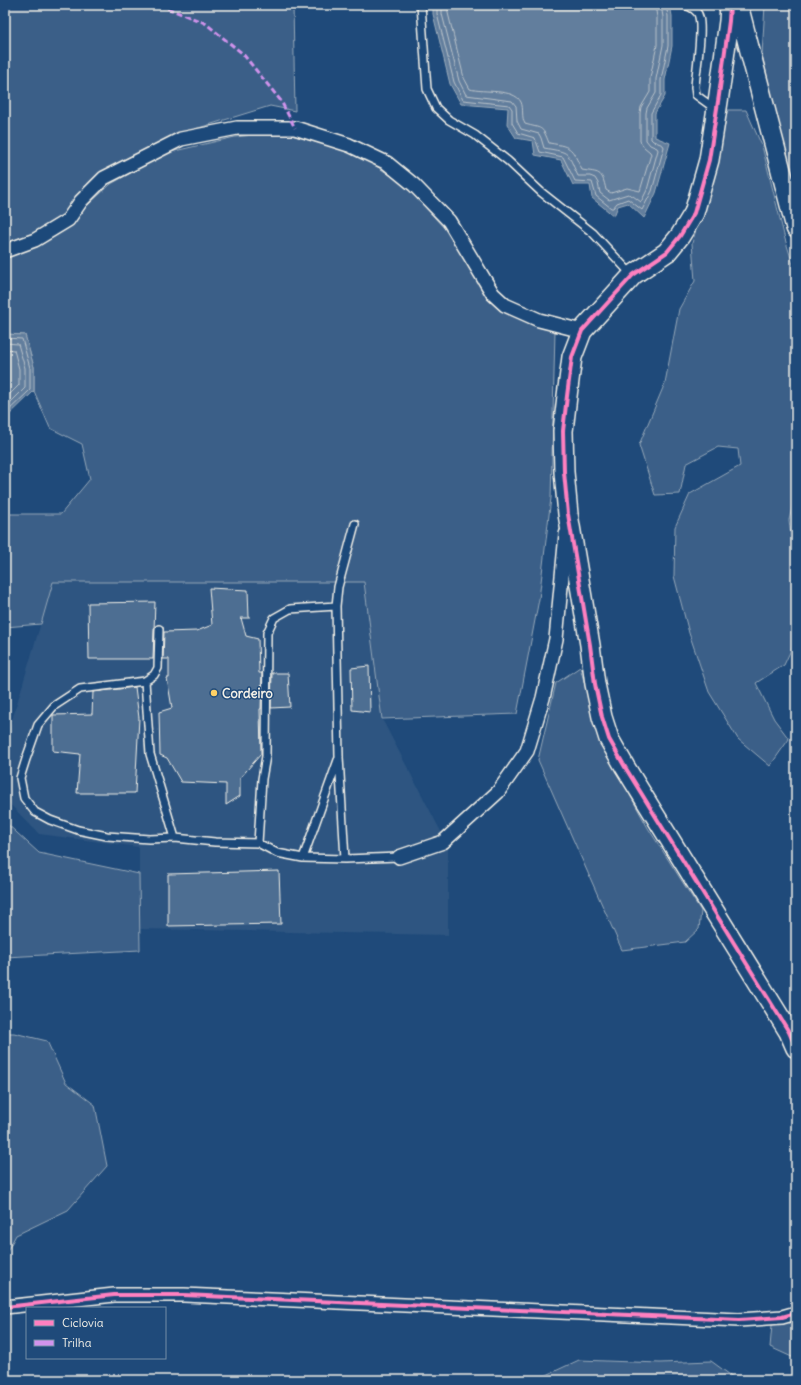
<svg xmlns="http://www.w3.org/2000/svg" width="801" height="1385" viewBox="0 0 801 1385" font-family="Delius,sans-serif">
<style>
.built{fill:#2d5581}
.green{fill:#3a5f88;stroke:#97a8b8}
.water{fill:#627e9d;stroke:#9cacbb}
.lines{fill:none;stroke-linecap:round;stroke-linejoin:round}
.shore{stroke:#bac3ca;stroke-width:1}
.building{fill:#4d6e92;stroke:#f4f1e8}
.lane-casing{stroke:#f4f1e8;stroke-width:10}
.street-casing{stroke:#f4f1e8;stroke-width:16}
.secondary-casing{stroke:#f4f1e8;stroke-width:22}
.lane{stroke:#1f4a7a;stroke-width:7}
.street{stroke:#1f4a7a;stroke-width:13}
.secondary{stroke:#1f4a7a;stroke-width:19}
.quiet{stroke:#d193ec;stroke-width:3;stroke-dasharray:6 3;stroke-linecap:butt}
.cycleway-casing{stroke:#1f4a7a;stroke-width:6}
.cycleway{stroke:#ff80c0;stroke-width:4}
.poi-dot{fill:#ffd166;stroke:#1f4a7a;stroke-width:1.5}
.labels{text-anchor:middle;stroke-width:3;stroke-linejoin:round;paint-order:stroke}
.poi-label{font-size:13px;font-weight:bold;fill:#f4f1e8;stroke:#1f4a7a;text-anchor:start}
</style>
<rect width="100%" height="100%" fill="#1f4a7a"/>
<filter id="ink" filterUnits="userSpaceOnUse"><feTurbulence type="fractalNoise" baseFrequency=".025" numOctaves="2"/><feDisplacementMap in="SourceGraphic" scale="8" xChannelSelector="R" yChannelSelector="G"/><feConvolveMatrix kernelMatrix="1 2 1 2 8 2 1 2 1" color-interpolation-filters="sRGB"/></filter>
<g filter="url(#ink)">
<path class="built" d="M53,582H364L382,719L448,845V935L139,929V847L39,834L5,799V744Z"/>
<path class="green" d="M5,5H293L295,111L270,106L179,134L99,173L65,214L28,237L5,244Z
M765,5H796V201L762,55Z
M727,110H746L762,146L785,239L796,274V492L789,520L796,576V639L784,665L756,683L774,719L789,739L770,766L738,739L709,692L689,633L674,576L675,527L690,494L740,466L738,449L718,447L686,464L680,494L655,495L639,445L665,383L679,309L695,281L692,243L720,151Z
M280,132L358,154L405,185L454,239L485,293L504,312L555,331L551,498L539,599L517,714L382,719L364,582H53L41,624L5,627V514H61L90,479L82,444L50,428L34,391V367L25,335L5,334V256L49,240L111,184L166,153L235,137Z
M580,667L601,742L648,828L701,911L699,929L685,942L622,950L538,760L556,683Z
M5,822L39,853L139,874L140,950L5,957Z
M5,1033H14L47,1041L66,1083L95,1105L107,1166L68,1210L16,1235L5,1255Z
M796,1320V1380H792L794,1358L770,1347L772,1325Z
M579,1360L660,1363L711,1361L737,1380H536Z"/>
<path class="water" d="M433,5H670L672,16V46L665,80V96L655,113V137L670,143L656,193L644,218L628,203L618,206L614,216L592,198L590,185H573L561,160L535,155L533,141L516,138L507,124L508,108L461,104L450,84L433,14Z
M5,334L25,335L34,367V391L5,419Z"/>
<g class="lines">
<path class="shore" d="M437,5V14L454,82L463,100L509,105L512,109V123L518,133L535,138L540,152L563,157L575,181L592,182L596,196L611,208H613L617,203L628,199L642,210L652,191L664,147L663,145L653,141L651,139V113L661,95V80L668,46V16L666,5
M442,5V14L459,81L466,95L512,101L516,106L517,121L521,129L539,134L541,138L544,148C572,153 566,151 578,176H590L595,178L598,183L600,193L609,200L628,194L633,196L641,202L647,190L658,150L657,148L650,145L646,140V113L647,108L656,93V79L663,45V17L661,5
M448,5V13L464,78L470,89C483,93 514,88 521,102C524,109 521,117 525,124C542,129 542,125 549,143C574,147 571,148 582,170C599,173 602,170 606,190L611,193L627,188L640,191L651,154L650,152L644,147L640,141V113L641,107L650,92V78L657,45V17L655,5
M5,338L22,339L30,368V390L5,414
M5,343L18,344L25,368V388L5,408
M5,349L14,350L19,369V385L5,399"/>
</g>
<path class="building" d="M209,588L248,590L249,618H241L246,636L258,639L259,673H262L261,709H260L261,754L240,778V796L226,805V784L181,782L167,758L160,755L159,712L172,708L167,678H169V659H163L164,632L197,631L212,625Z
M155,602L153,659H89L88,603Z
M369,666L370,712L352,710L351,668Z
M272,673H288L290,707L271,708Z
M135,687L139,718L135,793H77L80,754L53,751V715L92,714L93,692Z
M279,871L281,924L168,926V874Z"/>
<g class="lines">
<defs>
<path id="lane" d="M421,5L427,89L436,108L449,120L475,135L508,161L541,192L593,233L632,275
M685,5C691,7 698,11 699,17C703,32 696,70 695,87L696,95L714,108
M159,629L158,668L154,675L145,681L150,754L175,838
M145,681L80,689L54,706L38,725L26,759L20,778L24,798L35,812L50,820L78,830L107,836L149,839L175,838L215,842L258,843L277,853L303,858L345,859L399,857
M258,843L262,779L266,756L267,633L274,618L290,609L336,606
M303,858L338,760
M345,859L339,757L336,606L338,587L355,524"/>
<path id="street" d="M5,251L35,240L68,220L81,201L104,178L181,139L237,128H295L349,145L387,163L414,185L449,221L493,294L505,305L539,320L582,331
M399,857L443,842L498,792L527,751L543,698L556,639L566,534
M5,1307L114,1295H184L739,1320L782,1317L796,1313"/>
<path id="secondary" d="M730,5L729,21L719,95L709,160L694,213L680,236L667,252L633,275L582,331L572,357L567,396L563,431L564,472L568,514L590,645L595,684L602,717L609,739L625,767L789,1032L796,1048
M738,5L796,228"/>
</defs>
<use href="#lane" class="lane-casing"/>
<use href="#street" class="street-casing"/>
<use href="#secondary" class="secondary-casing"/>
<use href="#lane" class="lane"/>
<use href="#street" class="street"/>
<use href="#secondary" class="secondary"/>
<path class="quiet" d="M159,5L205,23L243,54L281,101L295,128"/>
<defs>
<path id="cycleway" d="M730,5L729,21L719,95L709,160L694,213L680,236L667,252L633,275L582,331L572,357L567,396L563,431L564,472L568,514L590,645L595,684L602,717L609,739L625,767L789,1032L796,1048
M5,1307L114,1295H184L739,1320L782,1317L796,1313"/>
</defs>
<use href="#cycleway" class="cycleway-casing"/>
<use href="#cycleway" class="cycleway"/>
</g>
</g>
<circle class="poi-dot" cx="214" cy="693" r="4"/>
<g class="labels">
<g class="poi-label">
<text x="222" y="698">Cordeiro</text>
</g>
</g>
<rect width="801" height="1385" fill="none" stroke="#1f4a7a" stroke-width="20"/>
<rect x="10" y="10" width="781" height="1365" fill="none" stroke="#f4f1e8" stroke-width="1.5" filter="url(#ink)"/>
<rect x="26" y="1307" width="140" height="52" fill="#1f4a7a" stroke="#748da6"/>
<rect x="34" y="1320" width="20" height="6" fill="#ff80c0" stroke="#748da6"/>
<text x="62" y="1327" font-size="12" fill="#f4f1e8">Ciclovia</text>
<rect x="34" y="1340" width="20" height="6" fill="#d193ec" stroke="#748da6"/>
<text x="62" y="1347" font-size="12" fill="#f4f1e8">Trilha</text>
</svg>
